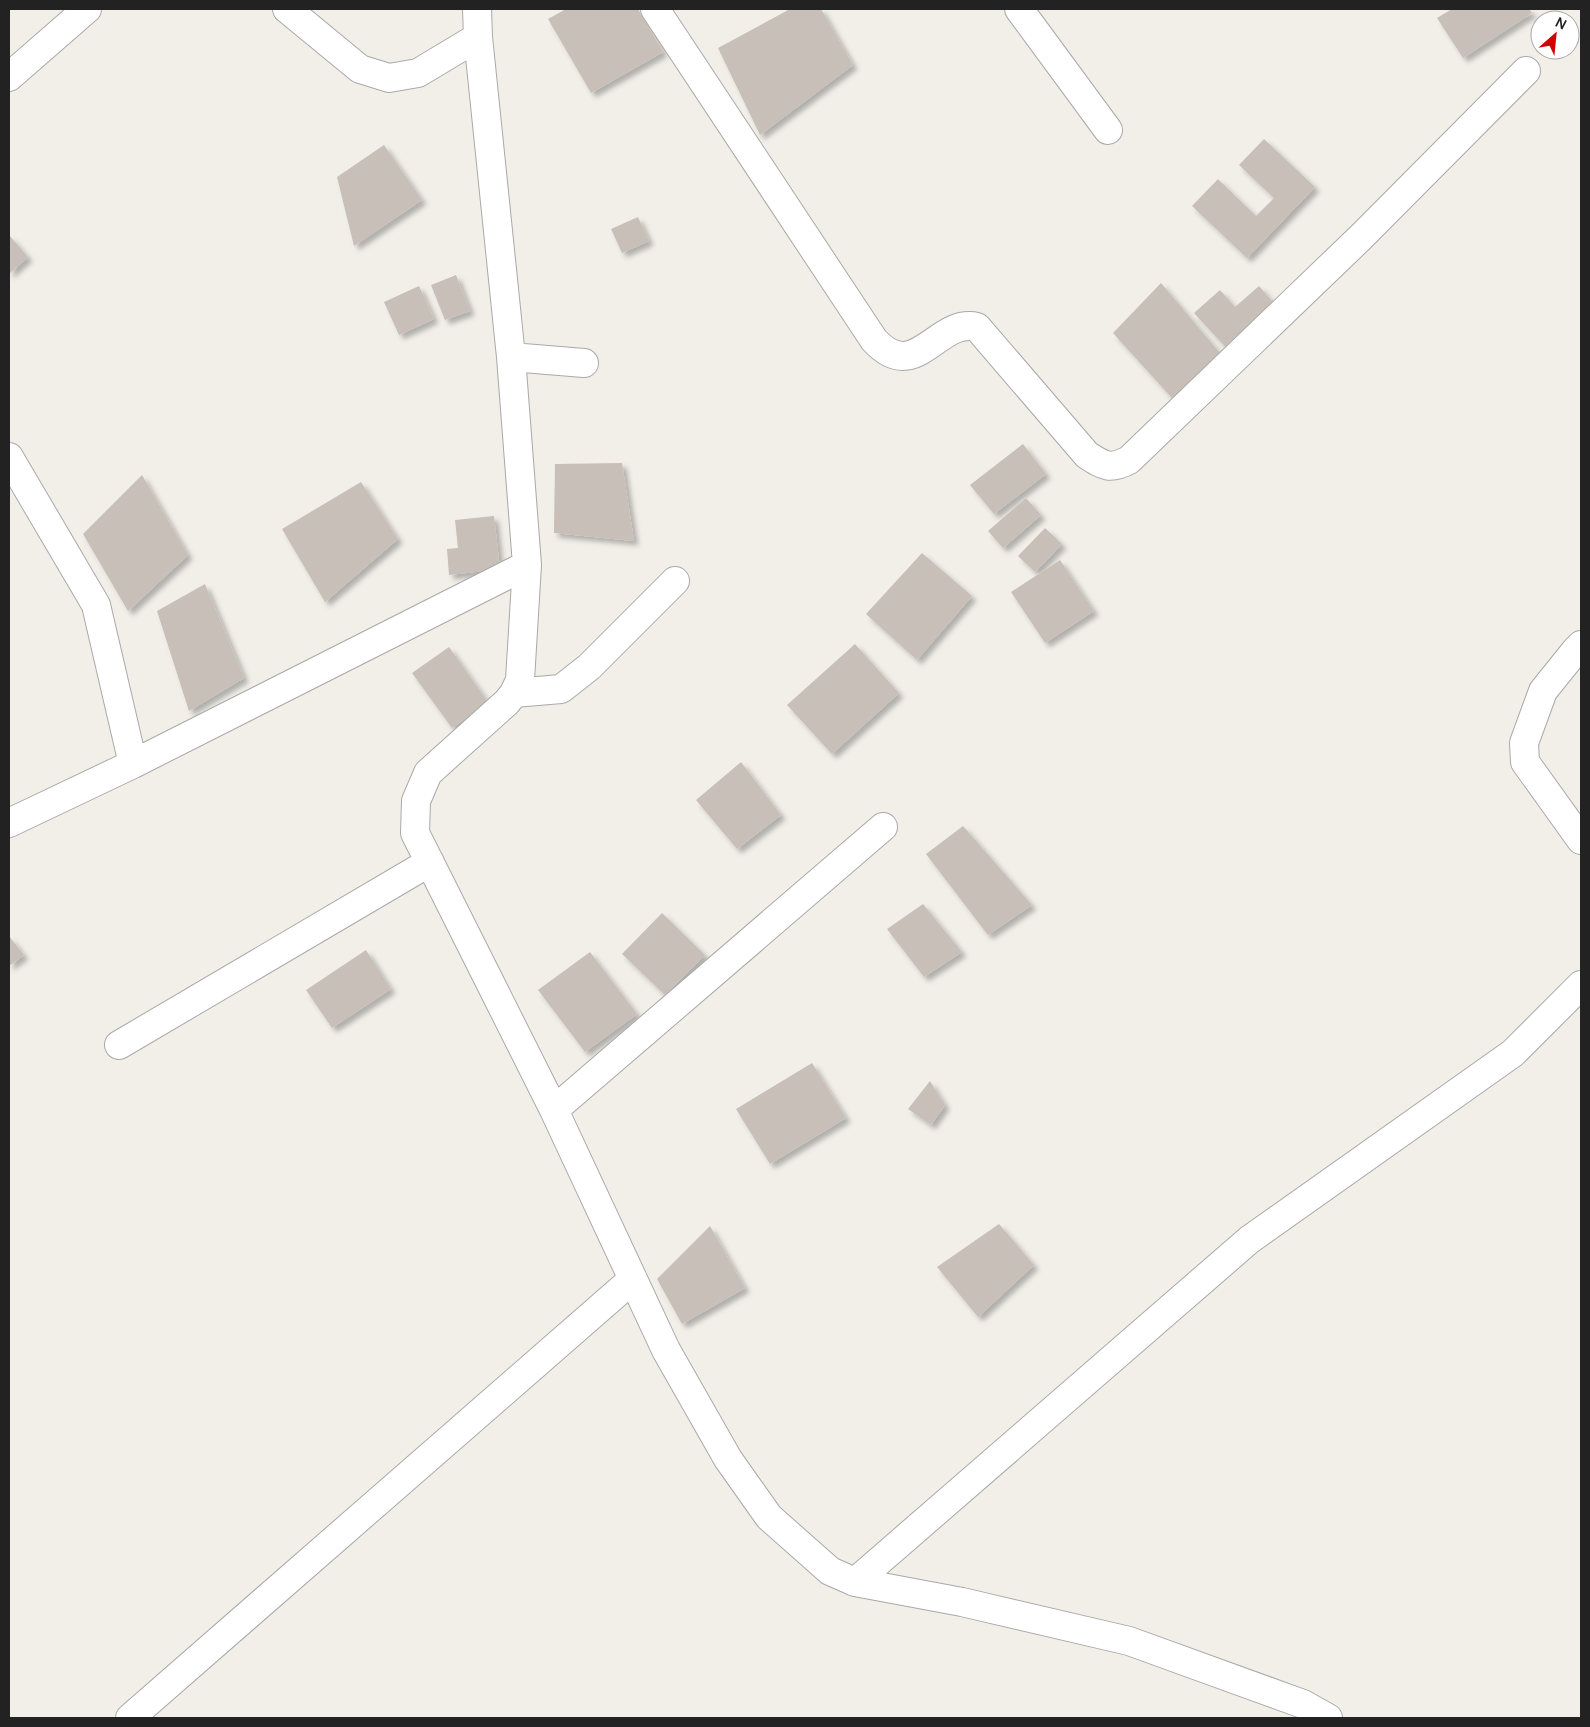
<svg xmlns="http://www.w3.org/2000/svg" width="1590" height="1727" viewBox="0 0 1590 1727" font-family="Manrope,sans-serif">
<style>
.building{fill:#c7bfb8;filter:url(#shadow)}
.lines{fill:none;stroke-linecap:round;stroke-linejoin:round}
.minor-casing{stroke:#a9a9a9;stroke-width:30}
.minor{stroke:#fff;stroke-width:28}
</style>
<defs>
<filter id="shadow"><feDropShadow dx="4.5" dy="4.5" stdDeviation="2.5" flood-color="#0004"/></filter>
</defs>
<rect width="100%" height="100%" fill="#f2efe9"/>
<path class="building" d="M566,9H638L663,52L591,93L548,19Z
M790,9H821L853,65L760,135L718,48Z
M1452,9H1529L1532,13L1463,58L1437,18Z
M1264,139L1315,187L1247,258L1192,206L1218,179L1256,216L1274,198L1239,165Z
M384,145L422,200L354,246L337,177Z
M638,217L649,241L622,253L611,229Z
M9,235L28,257L9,274Z
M456,275L470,311L445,320L431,285Z
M1161,283L1220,353L1172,398L1113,333Z
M419,286L434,319L399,335L384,302Z
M1259,286L1279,309L1231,353L1194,313L1220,290L1235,307Z
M1023,444L1046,474L994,514L970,485Z
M622,463L634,541L554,533L555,464Z
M142,475L188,555L128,611L83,534Z
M361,482L398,539L325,602L282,529Z
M1026,498L1041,515L1003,548L988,531Z
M494,516L500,569L449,575L447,549L458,548L455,520Z
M1045,528L1062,544L1035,572L1018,556Z
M922,553L972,596L917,660L866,614Z
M1060,560L1094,611L1045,643L1011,592Z
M205,584L244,678L189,711L157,611Z
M855,644L899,693L832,754L787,705Z
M449,647L488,702L452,728L412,673Z
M741,762L781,815L737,849L696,800Z
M963,826L1032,905L988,935L926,854Z
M923,904L962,952L924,977L887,929Z
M662,913L705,955L665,995L622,954Z
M9,936L24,955L9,966Z
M366,950L391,989L332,1028L306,990Z
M590,952L637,1014L585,1052L538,990Z
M812,1063L846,1118L770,1164L736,1109Z
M930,1081L945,1105L931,1125L908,1109Z
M999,1224L1034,1265L978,1317L937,1267Z
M710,1226L745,1288L682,1324L657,1279Z"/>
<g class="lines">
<defs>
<path id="minor" d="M287,9L360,69L389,78L418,73L478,37
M477,9L478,37L511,357L527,565L520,680L514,693L507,702L428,773L416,801L415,833L554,1110L666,1350L728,1459L769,1517L830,1571L855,1582L962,1602L1129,1641L1303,1704L1328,1718
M655,9L874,340C916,386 937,317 977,327L1087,455C1104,466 1110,470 1129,460L1362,236L1526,71
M1019,9L1108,130
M9,77L87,9
M511,357L584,363
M9,457L96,605L133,764
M1581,645L1576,650L1543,691L1524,743L1525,762L1581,840
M514,693L561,689L589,667L675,581
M9,823L133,764L527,565
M119,1045L430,862
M554,1110L883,827
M855,1582L1249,1240L1513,1053L1581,985
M130,1718L633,1279"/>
</defs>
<use href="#minor" class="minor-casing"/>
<use href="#minor" class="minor"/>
</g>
<rect width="1590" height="1727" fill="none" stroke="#222222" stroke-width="20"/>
<g transform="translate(1555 35) rotate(27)"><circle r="24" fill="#ffffff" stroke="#a7a7a7"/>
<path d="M0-4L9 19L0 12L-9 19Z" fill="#d40000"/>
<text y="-8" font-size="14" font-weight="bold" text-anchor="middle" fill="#222222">N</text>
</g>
</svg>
